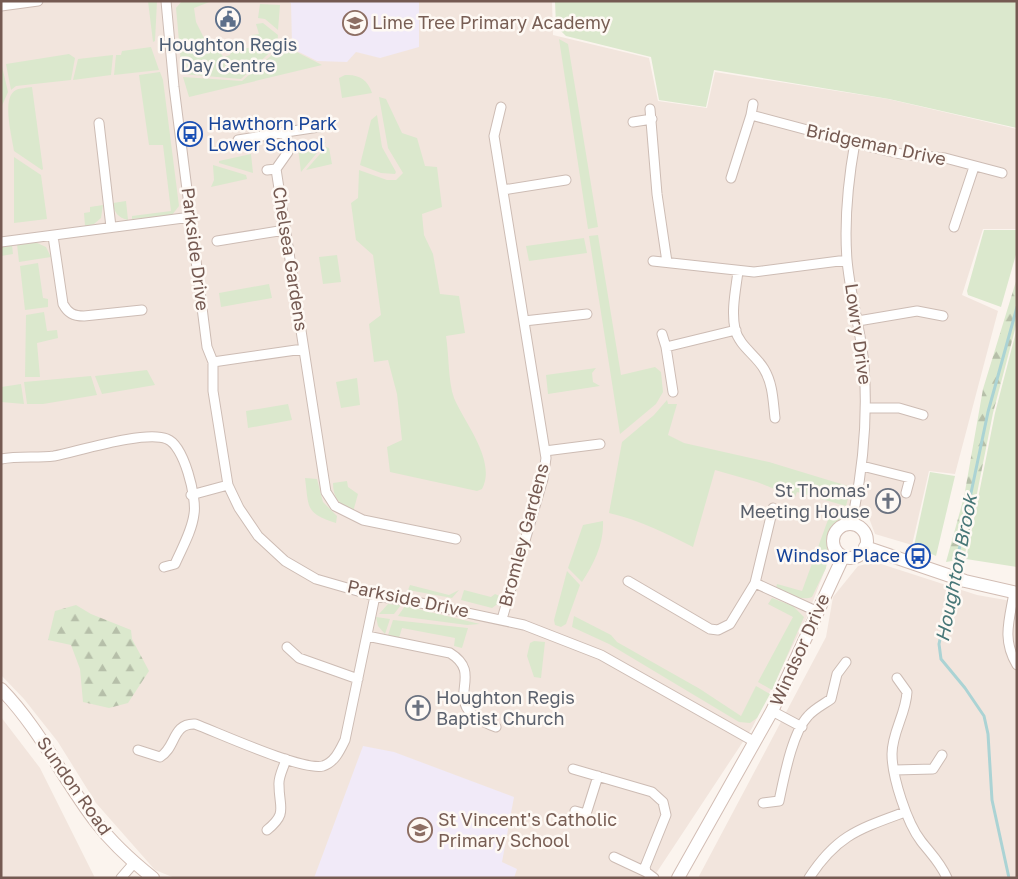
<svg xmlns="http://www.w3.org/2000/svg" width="1018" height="879" viewBox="0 0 1018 879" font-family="'Golos Text',sans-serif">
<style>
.residential{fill:#f2e5dd}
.education{fill:#f1eaf8}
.green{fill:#dbe8cd}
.forest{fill:url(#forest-firs)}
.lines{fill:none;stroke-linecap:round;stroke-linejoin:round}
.stream{stroke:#abd3d4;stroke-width:3}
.street-casing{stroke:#cdbcb4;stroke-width:11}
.secondary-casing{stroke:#d2bdb4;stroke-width:14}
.street{stroke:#fff;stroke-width:9}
.secondary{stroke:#fff;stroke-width:12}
.labels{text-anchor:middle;stroke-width:5;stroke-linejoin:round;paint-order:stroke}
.education-label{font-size:18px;fill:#785e54;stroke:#fef9f4;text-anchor:start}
.service-label{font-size:18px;fill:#4e5e75;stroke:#fef9f4}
.transit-label{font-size:18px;fill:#164399;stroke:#fef9f4;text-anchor:start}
.street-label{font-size:18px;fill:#755a52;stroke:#fef9f4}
.worship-label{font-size:18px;fill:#5b616d;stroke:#fef9f4;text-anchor:end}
.water-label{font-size:19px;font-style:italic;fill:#477677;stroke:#fef9f4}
</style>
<defs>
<pattern id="forest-firs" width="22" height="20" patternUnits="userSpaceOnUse" patternTransform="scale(1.25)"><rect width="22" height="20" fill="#dbe8cd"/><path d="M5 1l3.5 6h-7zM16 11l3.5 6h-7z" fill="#b6bfa9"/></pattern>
</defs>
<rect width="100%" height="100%" fill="#fbf4ee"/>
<path class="residential" d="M1,1H552L553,35L649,58L658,101L707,108L715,72L888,99L1017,129V229H983L962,295L998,311L955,474L929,471L912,545L875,534L869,518L849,508L806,619L752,728L653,878H175L155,870L96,803L58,742L24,699L1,675Z
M875,562L977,595L1017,602V878H698L826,637L833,597L858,566Z
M1,717L40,768L95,878H1Z"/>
<path class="education" d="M286,1H419V47L380,58L356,52L347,62L317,61L295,50L292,44L291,3Z
M363,746L394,752L514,797L502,862L517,869L514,878H314Z"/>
<path class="green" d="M148,1H157L155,41L153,42Z
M182,1H212L194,8L196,22L206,42L218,40L221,54L224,57L230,55L232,49L227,43L240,41L241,49L254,47L252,35L259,34L256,24L263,23L278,35L277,46L241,79L182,74L176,8Z
M555,1H1017V128L889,99L714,70L706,107L659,100L651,57L566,36L556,26Z
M260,4L280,5L278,30L265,19L258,18Z
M559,39L568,44L596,215L598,227L588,229Z
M283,45L322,65L189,97L183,77L242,81Z
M151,47L159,70L114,75L116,55H121L122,51Z
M69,54L75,58L71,80L16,86L11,90L6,64Z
M113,55L111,75L73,80L78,59Z
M1,62L8,92L1,108Z
M160,72L163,80L179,206L172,215L132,219V216L171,211L163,145H149L139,75Z
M345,75C359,74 368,80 372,93L342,98L339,78Z
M32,87L43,169L42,170L14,151C12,137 1,97 16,90C20,88 27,88 32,87Z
M379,97L386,99L402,133L417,138L425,166L437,167L442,207L422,214L424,235L433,254L440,294L459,296L465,333L446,336C449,354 448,381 454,398C464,422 497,461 482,489L477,491L390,472L387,447L402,440L397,394L388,360L374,362L369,324L381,315L373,255L356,240L351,203L358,198L359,170L387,180H396L403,173L388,148Z
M377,115L382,147L396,172L395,174L381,173L360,165L371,120Z
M326,142L301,172L298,148Z
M326,147L329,148L332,164L306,170Z
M251,154L253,173L219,163V161Z
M14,157L41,175L47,219L14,223Z
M213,165L246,175L247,179L211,187L214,180Z
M126,201L128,220C118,218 114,212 113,203Z
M103,205L101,218L94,224L85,226L84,213L90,212V207Z
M984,230H1017V251L1001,307L968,295L967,291Z
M598,235L621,375L655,367L661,372L663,392L656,404L620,434L589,236Z
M584,238L587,253L529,261L526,246Z
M35,242L46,247L51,257L19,262L17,244Z
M12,245L13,254L1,256V246Z
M337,255L341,282L323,284L319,257Z
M38,263L43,298L48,299V307L25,310L20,266Z
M269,284L272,298L221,307L219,293Z
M44,312L47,331L57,330L58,338L37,343L40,377H25L26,315Z
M1017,328V567L966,559L995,413Z
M596,368L592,373L593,382L600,386L548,394L546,375Z
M147,370L155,385L102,394L95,376Z
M91,376L97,395L43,404H27L24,382Z
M357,378L360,405L341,408L336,382Z
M21,384L24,404L1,402V387Z
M667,400L668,404H677L668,435L684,443L769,462L851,487L846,506L797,492L795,497L757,482L715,470L693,547C665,533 640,520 609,513L622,442L654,415Z
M288,404L292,420L248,428L246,411Z
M930,472L955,476L936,556L914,546Z
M305,478L317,479L323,502L337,516L336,523C305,513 309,508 305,478Z
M347,481L348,487L358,494L353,512C340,504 333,499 333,483Z
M833,506L845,509L842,518L829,534L826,568L812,597C801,602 786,592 776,588L777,584L802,591Z
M603,521C604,544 594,563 582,582L568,568L583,525Z
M567,571L580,585L566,624L561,627L555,625L554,620Z
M410,585L449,595L459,590L452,598L408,590Z
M464,590L491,597L495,594L502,597L499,603L492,608L461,600Z
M772,598L793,606L804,617L772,690L758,682L793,617L768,604Z
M388,604L401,605L394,614H379Z
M405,606L480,624L467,625L398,616Z
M574,616L611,635L617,642L700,689L741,716L756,686L770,694L757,718L750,723L739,722L609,644L572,627Z
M376,617L390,619L385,634L378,626Z
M393,620L468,628L462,648L454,646L455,638L402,628L399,638L388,635Z
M534,641L545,642L541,678L534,677L527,656L530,643Z"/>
<path class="forest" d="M1017,278V322L993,413L964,559L946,562L964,497L983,389Z
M76,605L91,614L131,630L132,639L149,671L128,703L109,708L83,702L80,669L71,645L48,640L55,611Z"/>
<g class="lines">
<path class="stream" d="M954,574L988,412L1017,307
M953,580L939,644L941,659L965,688L984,716L988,734L992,800L1009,878"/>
<defs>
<path id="street" d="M166,1L174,87L207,347L213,362V391L228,485L239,508L258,536L285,561L316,579L375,596L416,602L524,625L601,655L755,742
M1,6L38,1
M501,107L494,136L546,458L543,479L502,619
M650,109L657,194L667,262
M751,115L875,148L901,154L945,158L1002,173
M633,122L652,119
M99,123L111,227
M286,132L319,127
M238,140L286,132L288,152L276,169L267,170
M276,169L326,492L335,506L363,520L456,539
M731,178L751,115L753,104
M503,190L566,180
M954,227L974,167
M53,236L63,304C68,313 73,316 84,316L142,310
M217,241L285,230
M1,242L191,217
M653,261L754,272L847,260
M738,271C736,289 731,310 735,329C739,346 756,355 764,369C773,384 773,401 775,418
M524,321L587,314
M858,321L917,311L943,316
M662,334L666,347
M213,362L303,349
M673,392L666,347L736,330
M866,408H899L923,415
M545,451L600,444
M1,459C19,456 37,458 54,456C79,451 145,430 167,439C184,445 197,498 194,514C192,531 182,548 175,564L164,567
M862,466L910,478L906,493
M191,495L228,485
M851,525C863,472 868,420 864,365C861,330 850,295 847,260C844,220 848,181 855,142
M628,581L710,629L718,630L730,624L755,583L773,508
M755,583L816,611
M1014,593C1009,621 1002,640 1017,665
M367,636L450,653C489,677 433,704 496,727
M287,647L299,658L358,679
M897,678L907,692C906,714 892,732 892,754C892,777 907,823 921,841C931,854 940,862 947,878
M772,711L802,727
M138,750L160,757C176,748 172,723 195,724C219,733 302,771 323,766C335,762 340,750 345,740L375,596
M573,769L652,792L663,802L666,815L645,867L646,872L654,878
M895,770L933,769L942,755
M763,803L779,801C784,778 792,733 808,716C814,709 824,704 831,699L837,674L846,662
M575,811L586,814L598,776
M267,830C288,813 279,808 279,785C278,777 284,767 286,759
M614,857L646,872
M121,878L134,863
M809,878C837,835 859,829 905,812"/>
<path id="secondary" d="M833 541a17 17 0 1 1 34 0a17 17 0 1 1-34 0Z
M865,547L965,581L1017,593
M1,689C40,729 63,779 96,822C112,843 133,862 153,878
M678,878L772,711L843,557"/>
</defs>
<use href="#street" class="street-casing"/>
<use href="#secondary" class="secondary-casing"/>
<use href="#street" class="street"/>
<use href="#secondary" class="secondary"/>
</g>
<defs>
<symbol id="civic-ring" viewBox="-11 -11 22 22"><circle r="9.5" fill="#fef9f4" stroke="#5c6f8a" stroke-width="1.5"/><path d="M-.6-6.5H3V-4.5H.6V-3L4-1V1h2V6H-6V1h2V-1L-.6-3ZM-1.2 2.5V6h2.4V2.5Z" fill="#5c6f8a"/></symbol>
<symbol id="school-ring" viewBox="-11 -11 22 22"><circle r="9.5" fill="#fef9f4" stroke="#8d6e63" stroke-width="1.5"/><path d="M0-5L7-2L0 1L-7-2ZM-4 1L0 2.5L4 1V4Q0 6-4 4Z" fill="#8d6e63"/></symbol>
<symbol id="bus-ring" viewBox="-11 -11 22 22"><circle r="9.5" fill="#fef9f4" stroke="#1a4fb4" stroke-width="1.5"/><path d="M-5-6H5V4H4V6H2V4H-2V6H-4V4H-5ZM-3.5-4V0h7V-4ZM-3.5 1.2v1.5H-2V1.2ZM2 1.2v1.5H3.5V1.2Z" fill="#1a4fb4"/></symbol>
<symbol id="church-ring" viewBox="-11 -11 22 22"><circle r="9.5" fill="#fef9f4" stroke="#6b7280" stroke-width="1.5"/><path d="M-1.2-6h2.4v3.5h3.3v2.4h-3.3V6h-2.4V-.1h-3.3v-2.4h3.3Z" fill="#6b7280"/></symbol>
</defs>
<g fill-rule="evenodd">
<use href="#civic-ring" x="214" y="5" width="28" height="28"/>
<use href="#school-ring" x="341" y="9" width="28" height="28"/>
<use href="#bus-ring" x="176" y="120" width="28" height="28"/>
<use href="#church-ring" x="874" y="487" width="28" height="28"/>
<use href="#bus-ring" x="904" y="542" width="28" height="28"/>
<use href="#church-ring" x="404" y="694" width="28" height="28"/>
<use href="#school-ring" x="406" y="816" width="28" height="28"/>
</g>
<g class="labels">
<g class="education-label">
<text x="372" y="29">Lime Tree Primary Academy</text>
<text x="438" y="826">St Vincent's Catholic<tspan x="438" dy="21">Primary School</tspan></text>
</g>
<g class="service-label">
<text x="228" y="51">Houghton Regis<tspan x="228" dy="21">Day Centre</tspan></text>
</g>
<g class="transit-label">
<text x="208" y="130">Hawthorn Park<tspan x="208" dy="21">Lower School</tspan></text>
<text x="900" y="562" text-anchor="end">Windsor Place</text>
</g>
<g class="street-label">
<text transform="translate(876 145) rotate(12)" y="6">Bridgeman Drive</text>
<text transform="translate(195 249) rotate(83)" y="6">Parkside Drive</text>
<text transform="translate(290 259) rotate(81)" y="6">Chelsea Gardens</text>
<text transform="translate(858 334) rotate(82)" y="6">Lowry Drive</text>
<text transform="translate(524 535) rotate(-75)" y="6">Bromley Gardens</text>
<text transform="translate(408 599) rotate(12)" y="6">Parkside Drive</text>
<text transform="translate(800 650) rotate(-66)" y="6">Windsor Drive</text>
<text transform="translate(74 786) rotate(55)" y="6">Sundon Road</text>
</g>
<g class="worship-label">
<text x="870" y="497">St Thomas'<tspan x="870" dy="21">Meeting House</tspan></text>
<text x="436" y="704" text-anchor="start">Houghton Regis<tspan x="436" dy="21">Baptist Church</tspan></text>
</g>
<g class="water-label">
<text transform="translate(956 568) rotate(-79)" y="7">Houghton Brook</text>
</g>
</g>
<rect width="1018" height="879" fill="none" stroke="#755a52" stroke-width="5"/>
</svg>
